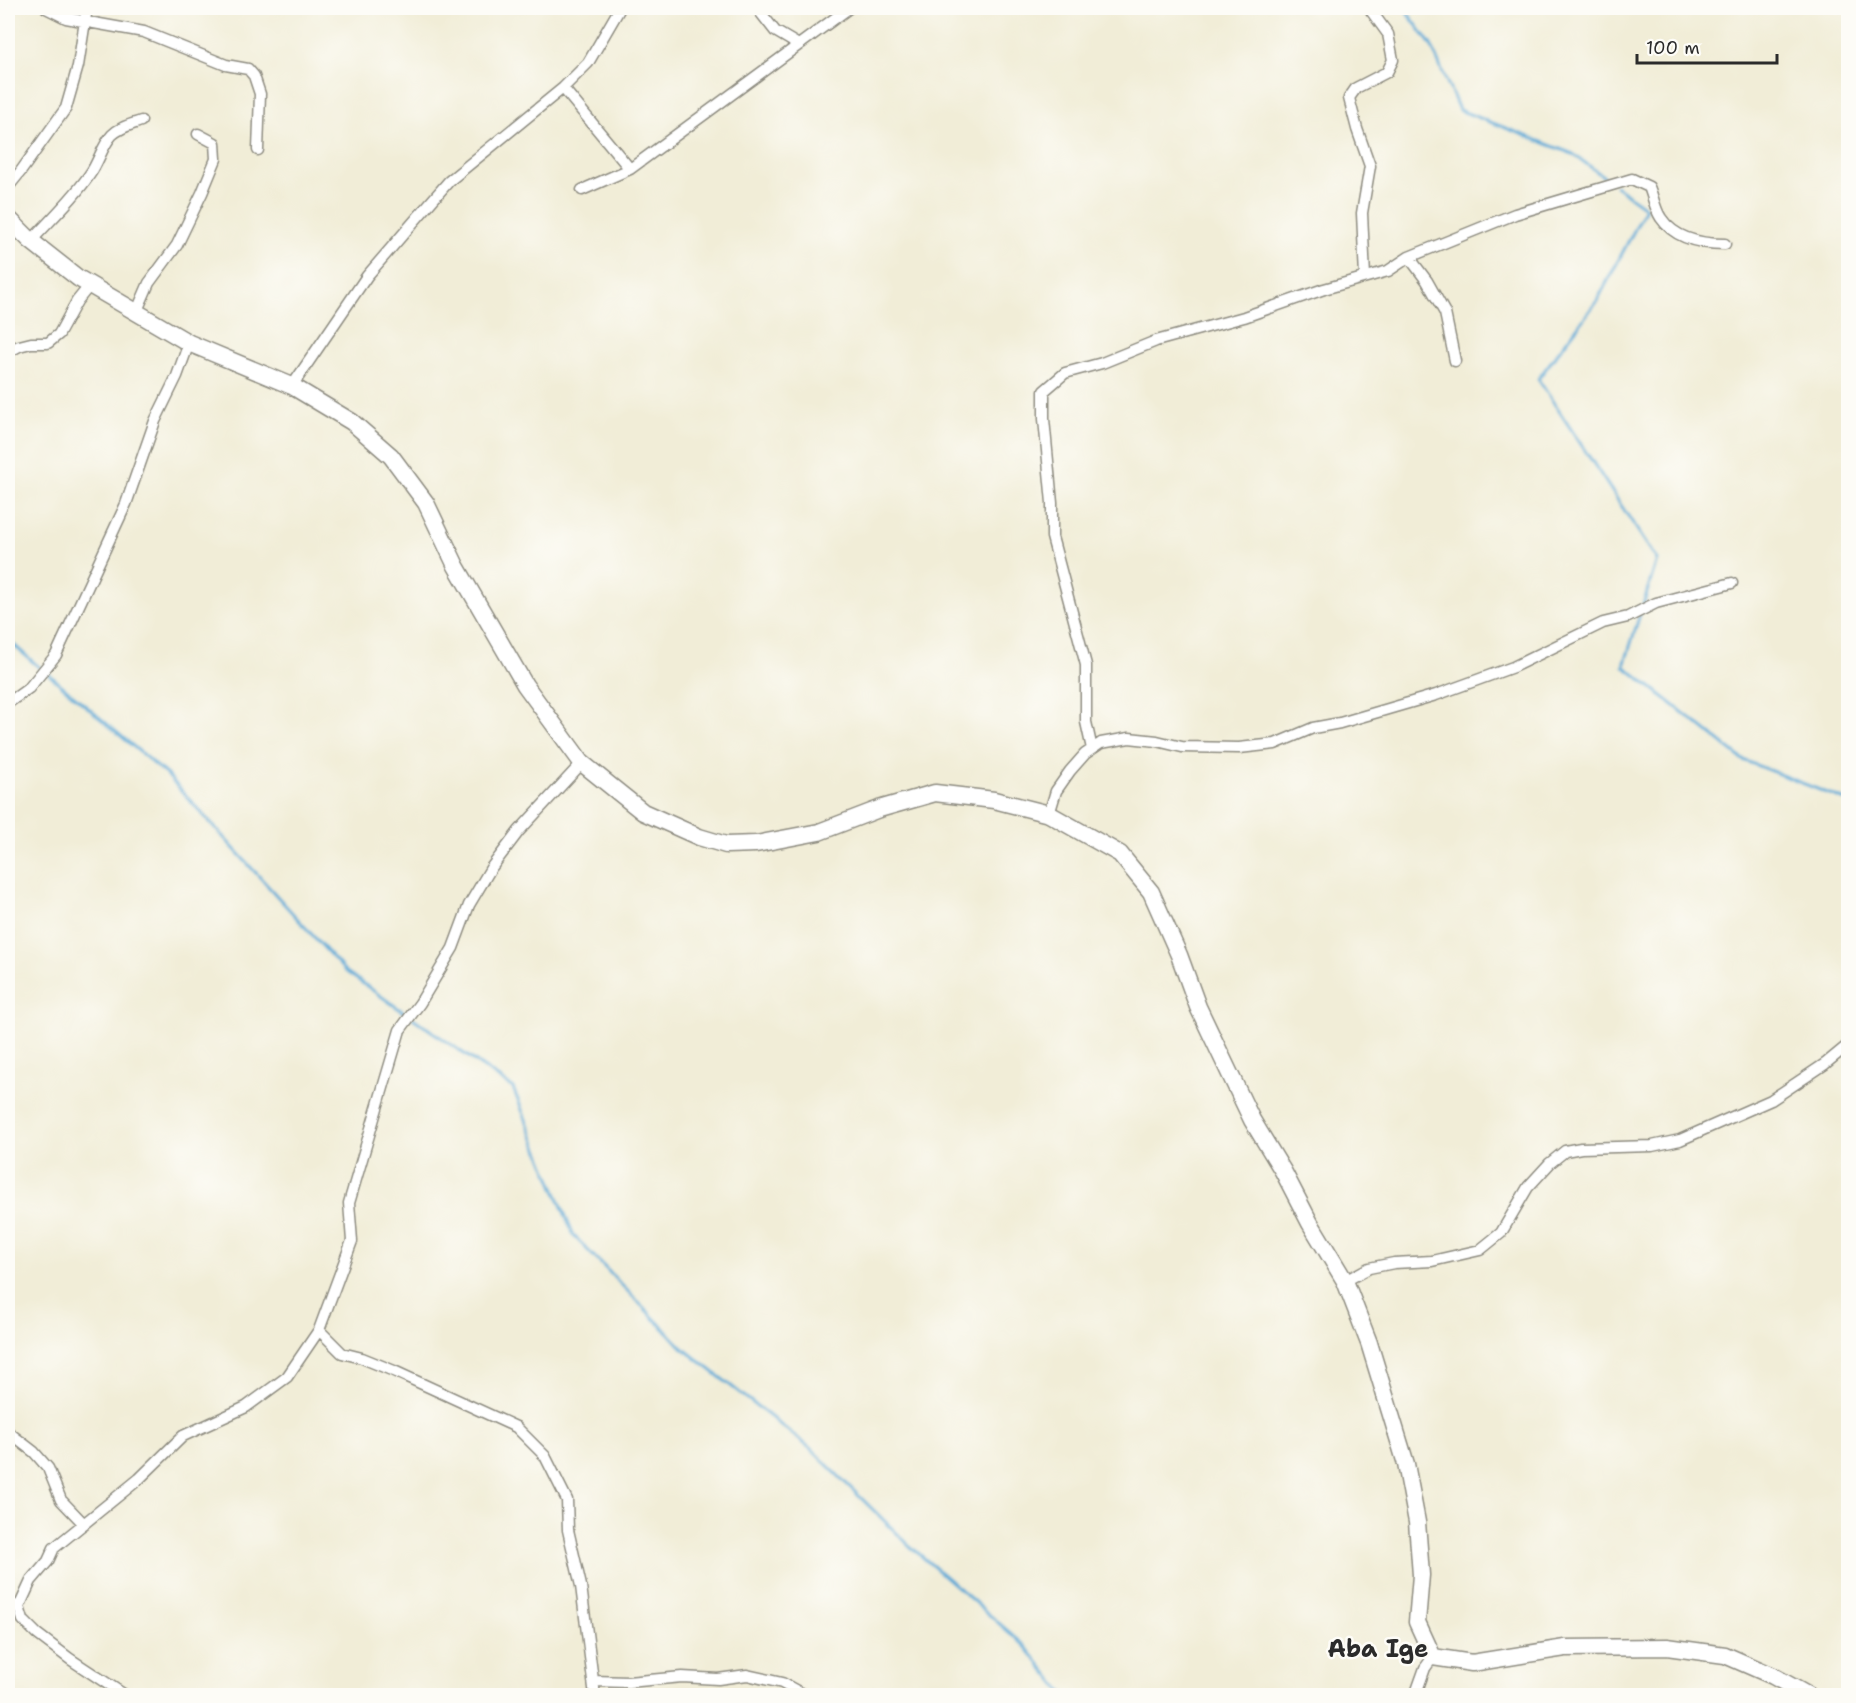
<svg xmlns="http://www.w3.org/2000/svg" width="1856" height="1703" viewBox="0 0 1856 1703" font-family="'Shantell Sans',sans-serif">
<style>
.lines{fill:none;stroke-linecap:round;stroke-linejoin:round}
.stream{stroke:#5ca8d5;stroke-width:3}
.street-casing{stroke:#8e8c81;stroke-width:13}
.secondary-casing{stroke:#8e8c81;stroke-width:19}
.street{stroke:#fff;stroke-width:10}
.secondary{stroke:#fff;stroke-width:16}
.labels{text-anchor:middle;stroke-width:5;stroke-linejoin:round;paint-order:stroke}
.quarter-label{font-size:24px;font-weight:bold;fill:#2b2b2b;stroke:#fdfcf7}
</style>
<rect width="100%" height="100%" fill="#fdfcf7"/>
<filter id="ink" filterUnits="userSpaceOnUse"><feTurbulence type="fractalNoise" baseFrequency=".0167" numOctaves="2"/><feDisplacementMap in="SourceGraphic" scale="12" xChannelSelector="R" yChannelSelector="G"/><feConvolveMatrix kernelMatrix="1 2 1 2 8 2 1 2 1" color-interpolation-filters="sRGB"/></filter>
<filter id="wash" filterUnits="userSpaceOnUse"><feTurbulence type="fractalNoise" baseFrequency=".008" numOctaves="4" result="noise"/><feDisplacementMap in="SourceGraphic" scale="24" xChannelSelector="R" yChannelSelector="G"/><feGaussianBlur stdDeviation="1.35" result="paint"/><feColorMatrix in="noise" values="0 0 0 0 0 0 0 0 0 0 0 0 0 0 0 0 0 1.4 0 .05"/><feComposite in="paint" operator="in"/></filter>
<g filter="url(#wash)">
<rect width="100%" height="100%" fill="#f1edd7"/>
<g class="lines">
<path class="stream" d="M1404,8L1431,45L1459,110L1573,154L1611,182
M1616,186L1646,208L1597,301L1538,379L1657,560L1643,605
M1640,614L1624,666L1743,760L1848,801
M8,640L40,668
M46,672L168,776L345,971L408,1015
M413,1018L513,1088L574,1236L684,1349L810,1448L910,1546L1024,1645L1066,1696"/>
</g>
</g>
<g filter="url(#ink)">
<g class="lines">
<defs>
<path id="street" d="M46,8L66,18L144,32L226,65L248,69L254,76L260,94L258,150
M757,8L775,31L797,44
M563,88L630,169
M8,187L21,171L66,108L78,66L87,8
M582,190L630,169L849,8
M31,241C51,219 76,196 92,171C99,160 103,145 112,135C120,127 130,125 141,121
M1365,277L1362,213L1370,166L1357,129L1349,98L1356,88L1387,72L1393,60L1388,34L1369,8
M136,313L149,283L177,245L202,193L216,159L215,143L198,134
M8,352L19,346L31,343H48L59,334L77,301L90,285
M1455,361L1445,313L1427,281L1409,257L1515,214L1632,179L1649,187C1653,196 1655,210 1661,218C1675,239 1702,244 1725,244
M292,386L367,276L449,181L563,88L588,63L620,8
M8,703L29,688L56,655L126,504L155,421L177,376L189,343
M1092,749L1086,722V665L1052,537V503L1044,419V391L1065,373L1102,363L1156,341L1244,317L1324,289L1388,271L1409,257
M1049,814L1056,791L1070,771L1085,754L1101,743L1129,738L1157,741L1182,747L1239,748L1275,744L1313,728L1340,723L1436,695L1513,667L1603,623L1628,617L1656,603L1732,583
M1345,1281L1369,1268L1394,1263L1432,1261L1480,1250L1501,1233L1528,1187L1550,1163L1565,1151L1581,1148L1652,1146L1680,1140L1771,1100L1825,1064L1848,1045
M319,1330L342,1353L362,1358L394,1371L516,1427L545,1456L567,1500L568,1530L581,1586L595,1696
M8,1432L34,1452L48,1468L61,1500L84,1524
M8,1603L19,1607
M593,1681L628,1682L682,1677L718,1679L747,1675L782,1683L806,1696
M126,1696L70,1659L37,1634L23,1620L19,1607L31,1581L48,1561L54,1548L139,1479L183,1436L246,1407L287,1377L319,1330L352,1241L349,1203L400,1030L420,1003L453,948L469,905L491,868L519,831L582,763
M1415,1696L1425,1668L1433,1657"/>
<path id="secondary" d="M8,218L31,241L78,278L189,343L292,386L352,422L391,456L426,503L456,566L525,685L582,763L643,812L699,837L726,845L756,844L819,832L879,809L935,793L994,800L1049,814L1120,854L1151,892L1179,955L1198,1007L1229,1072L1252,1120L1283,1171L1310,1223L1345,1281L1369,1343L1406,1464L1417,1522L1421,1575L1417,1622L1433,1657L1472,1663L1565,1648L1667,1647L1725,1655L1773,1676L1809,1696"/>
</defs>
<use href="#street" class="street-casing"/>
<use href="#secondary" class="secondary-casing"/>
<use href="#street" class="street"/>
<use href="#secondary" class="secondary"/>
</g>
</g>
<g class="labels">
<g class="quarter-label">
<text x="1378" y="1657">Aba Ige</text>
</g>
</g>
<rect width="1856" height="1703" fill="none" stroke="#fdfcf7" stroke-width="30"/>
<path d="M1637 54v9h140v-9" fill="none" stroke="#2b2b2b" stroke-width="3"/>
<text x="1646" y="54" font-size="18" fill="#2b2b2b" stroke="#fdfcf7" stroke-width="4.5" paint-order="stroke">100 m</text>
</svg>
